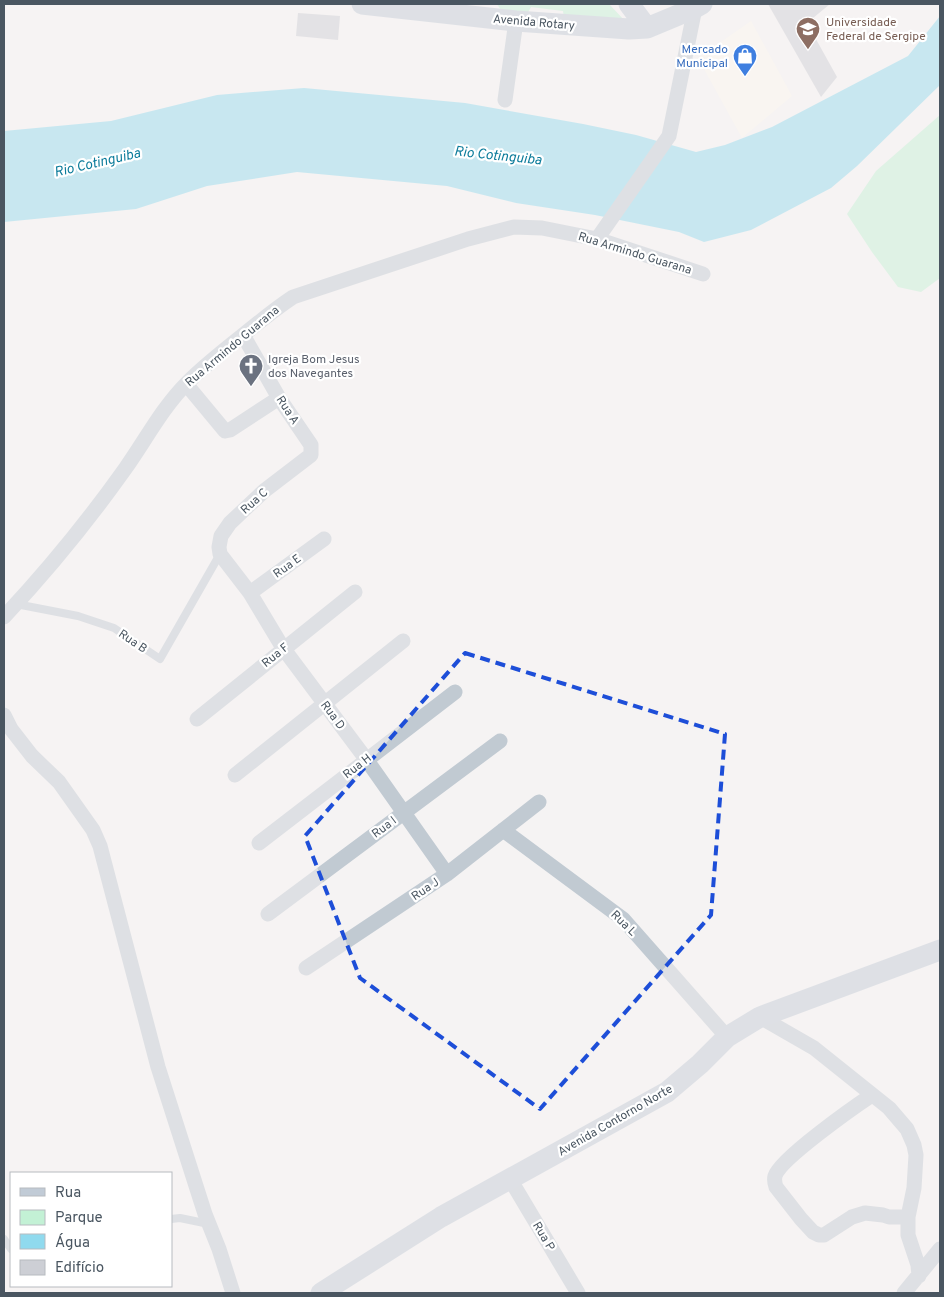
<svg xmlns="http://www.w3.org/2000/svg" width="944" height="1297" viewBox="0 0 944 1297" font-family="Overpass,sans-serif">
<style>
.commercial{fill:#fdf9ef}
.green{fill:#c3f1d5}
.water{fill:#90daee}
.building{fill:#cdcfd5}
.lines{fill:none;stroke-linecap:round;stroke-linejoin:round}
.lane{stroke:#c1cad2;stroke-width:8}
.street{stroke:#c1cad2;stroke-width:15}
.secondary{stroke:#c1cbd6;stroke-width:21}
.marked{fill:none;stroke:#1d4ed8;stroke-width:4;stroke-dasharray:10 6;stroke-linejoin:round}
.labels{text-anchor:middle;stroke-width:4.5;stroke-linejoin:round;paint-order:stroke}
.street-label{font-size:12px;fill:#4a5661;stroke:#fff}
.education-label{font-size:12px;fill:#785e54;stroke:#fff;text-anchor:start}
.shop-label{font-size:12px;fill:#366cbe;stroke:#fff;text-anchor:end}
.worship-label{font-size:12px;fill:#5b616d;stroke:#fff;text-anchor:start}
.water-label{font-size:14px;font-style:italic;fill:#0c7c9b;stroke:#fff}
</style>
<rect width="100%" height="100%" fill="#f5f3f3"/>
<path class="commercial" d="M751,21L792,96L742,138L698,58Z"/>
<path class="green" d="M497,4H609L625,21L564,18L563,11L531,7L526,16L503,13Z
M940,115V278L921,292L898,287L872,252L847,214L876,171Z"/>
<path class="water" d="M940,16V85L857,166L831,188L751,230L704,242L679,232L595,215L516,203L447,186L297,172L207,186L136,209L4,222V131L111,121L217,95L304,88L465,103L583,124L636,135L696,152L725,145L772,127L908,56Z"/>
<path class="building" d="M768,4H830L807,23L837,77L821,97Z
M298,13L340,16L338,40L296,36Z"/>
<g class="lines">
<path class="lane" d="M16,604L78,616L114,628L160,659L220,554
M171,1219L180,1218L209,1224
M4,1239L11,1249"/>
<path class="street" d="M505,100L516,21
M597,239L669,136L695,8
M243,335L279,398L311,445V455L264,491L230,523L221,536L219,547L220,554L250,593L283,648L366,759L447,874
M186,384L225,431L230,430L279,398
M250,593L324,539
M4,617C47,571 88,521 125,469C145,441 162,408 187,383C204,366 223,351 242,336C259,322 275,309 293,297L468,239L514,227L542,228L597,239L703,274
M4,715L11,729L32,756L59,782L93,830L100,846L158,1067L205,1214L219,1249L233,1293
M197,719L355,592
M235,775L403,641
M503,830L623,919L727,1037
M259,843L455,692
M268,914L500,741
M306,968L447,874L539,802
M760,1017L814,1048L889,1108L907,1129L914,1145L916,1155L914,1188L908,1217V1235L918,1265L919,1276
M872,1095C854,1107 780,1159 775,1176C774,1180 775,1184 776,1187L801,1219L813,1232L819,1235H824L852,1217L865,1213L883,1215L889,1217H908
M510,1179L578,1293
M904,1293L940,1249"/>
<path class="secondary" d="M362,4L516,21L629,29L647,28L695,8L702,4
M629,4L647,28
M321,1293L441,1217L667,1092L700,1064L727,1037L760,1017L940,950"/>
</g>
<path d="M0 0H944V1297H0ZM465,653L725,734L711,915L540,1109L360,978L305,836Z" fill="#f5f3f3" fill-opacity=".55" fill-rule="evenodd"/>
<path class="marked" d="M465,653L725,734L711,915L540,1109L360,978L305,836Z"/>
<defs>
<symbol id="university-pin" viewBox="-11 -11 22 30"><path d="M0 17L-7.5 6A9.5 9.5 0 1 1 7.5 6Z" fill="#8d6e63" stroke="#fff"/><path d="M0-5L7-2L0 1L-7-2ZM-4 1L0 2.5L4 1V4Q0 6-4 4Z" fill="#fff"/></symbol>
<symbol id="shop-pin" viewBox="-11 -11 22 30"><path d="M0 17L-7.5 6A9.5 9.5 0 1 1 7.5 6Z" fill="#3f7fe0" stroke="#fff"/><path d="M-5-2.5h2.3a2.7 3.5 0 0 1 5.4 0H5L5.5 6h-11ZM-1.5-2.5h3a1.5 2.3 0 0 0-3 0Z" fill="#fff"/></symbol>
<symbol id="church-pin" viewBox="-11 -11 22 30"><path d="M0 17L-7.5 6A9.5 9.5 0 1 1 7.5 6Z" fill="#6b7280" stroke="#fff"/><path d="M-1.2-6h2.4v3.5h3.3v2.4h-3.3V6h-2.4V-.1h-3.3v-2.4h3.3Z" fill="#fff"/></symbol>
</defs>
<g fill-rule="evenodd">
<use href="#university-pin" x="794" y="15" width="28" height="38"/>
<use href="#shop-pin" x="731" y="42" width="28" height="38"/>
<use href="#church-pin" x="237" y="352" width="28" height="38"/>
</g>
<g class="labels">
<g class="street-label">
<text transform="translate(534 22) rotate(5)" y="4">Avenida Rotary</text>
<text transform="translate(635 253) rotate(17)" y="4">Rua Armindo Guarana</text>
<text transform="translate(232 346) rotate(-40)" y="4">Rua Armindo Guarana</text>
<text transform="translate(288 410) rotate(57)" y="4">Rua A</text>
<text transform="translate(254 501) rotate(-42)" y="4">Rua C</text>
<text transform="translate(287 566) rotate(-36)" y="4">Rua E</text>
<text transform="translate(133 641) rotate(34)" y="4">Rua B</text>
<text transform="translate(275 655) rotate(-39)" y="4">Rua F</text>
<text transform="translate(333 715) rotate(53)" y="4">Rua D</text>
<text transform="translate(357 766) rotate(-38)" y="4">Rua H</text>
<text transform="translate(384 827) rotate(-37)" y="4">Rua I</text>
<text transform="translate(425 889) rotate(-34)" y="4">Rua J</text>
<text transform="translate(624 923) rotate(44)" y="4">Rua L</text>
<text transform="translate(615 1120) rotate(-30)" y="4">Avenida Contorno Norte</text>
<text transform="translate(544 1236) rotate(59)" y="4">Rua P</text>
</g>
<g class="education-label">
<text x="826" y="26">Universidade<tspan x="826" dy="14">Federal de Sergipe</tspan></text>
</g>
<g class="shop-label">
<text x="728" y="53">Mercado<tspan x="728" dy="14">Municipal</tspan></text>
</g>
<g class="worship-label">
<text x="268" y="363">Igreja Bom Jesus<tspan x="268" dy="14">dos Navegantes</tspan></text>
</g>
<g class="water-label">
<text transform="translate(498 155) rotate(6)" y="5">Rio Cotinguiba</text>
<text transform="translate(97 162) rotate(-13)" y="5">Rio Cotinguiba</text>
</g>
</g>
<rect width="944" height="1297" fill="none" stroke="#4a5661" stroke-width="10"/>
<rect x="10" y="1172" width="162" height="115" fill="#ffffff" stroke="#b7bbc0"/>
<rect x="20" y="1188" width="25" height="8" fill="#c1cbd6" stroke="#b7bbc0"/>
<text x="55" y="1197" font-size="15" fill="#4a5661">Rua</text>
<rect x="20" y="1210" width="25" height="15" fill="#c3f1d5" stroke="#b7bbc0"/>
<text x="55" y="1222" font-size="15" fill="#4a5661">Parque</text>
<rect x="20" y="1234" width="25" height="15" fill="#90daee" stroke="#b7bbc0"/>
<text x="55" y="1247" font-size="15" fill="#4a5661">Água</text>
<rect x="20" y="1260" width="25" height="15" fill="#cdcfd5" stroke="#b7bbc0"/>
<text x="55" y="1272" font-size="15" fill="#4a5661">Edifício</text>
</svg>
